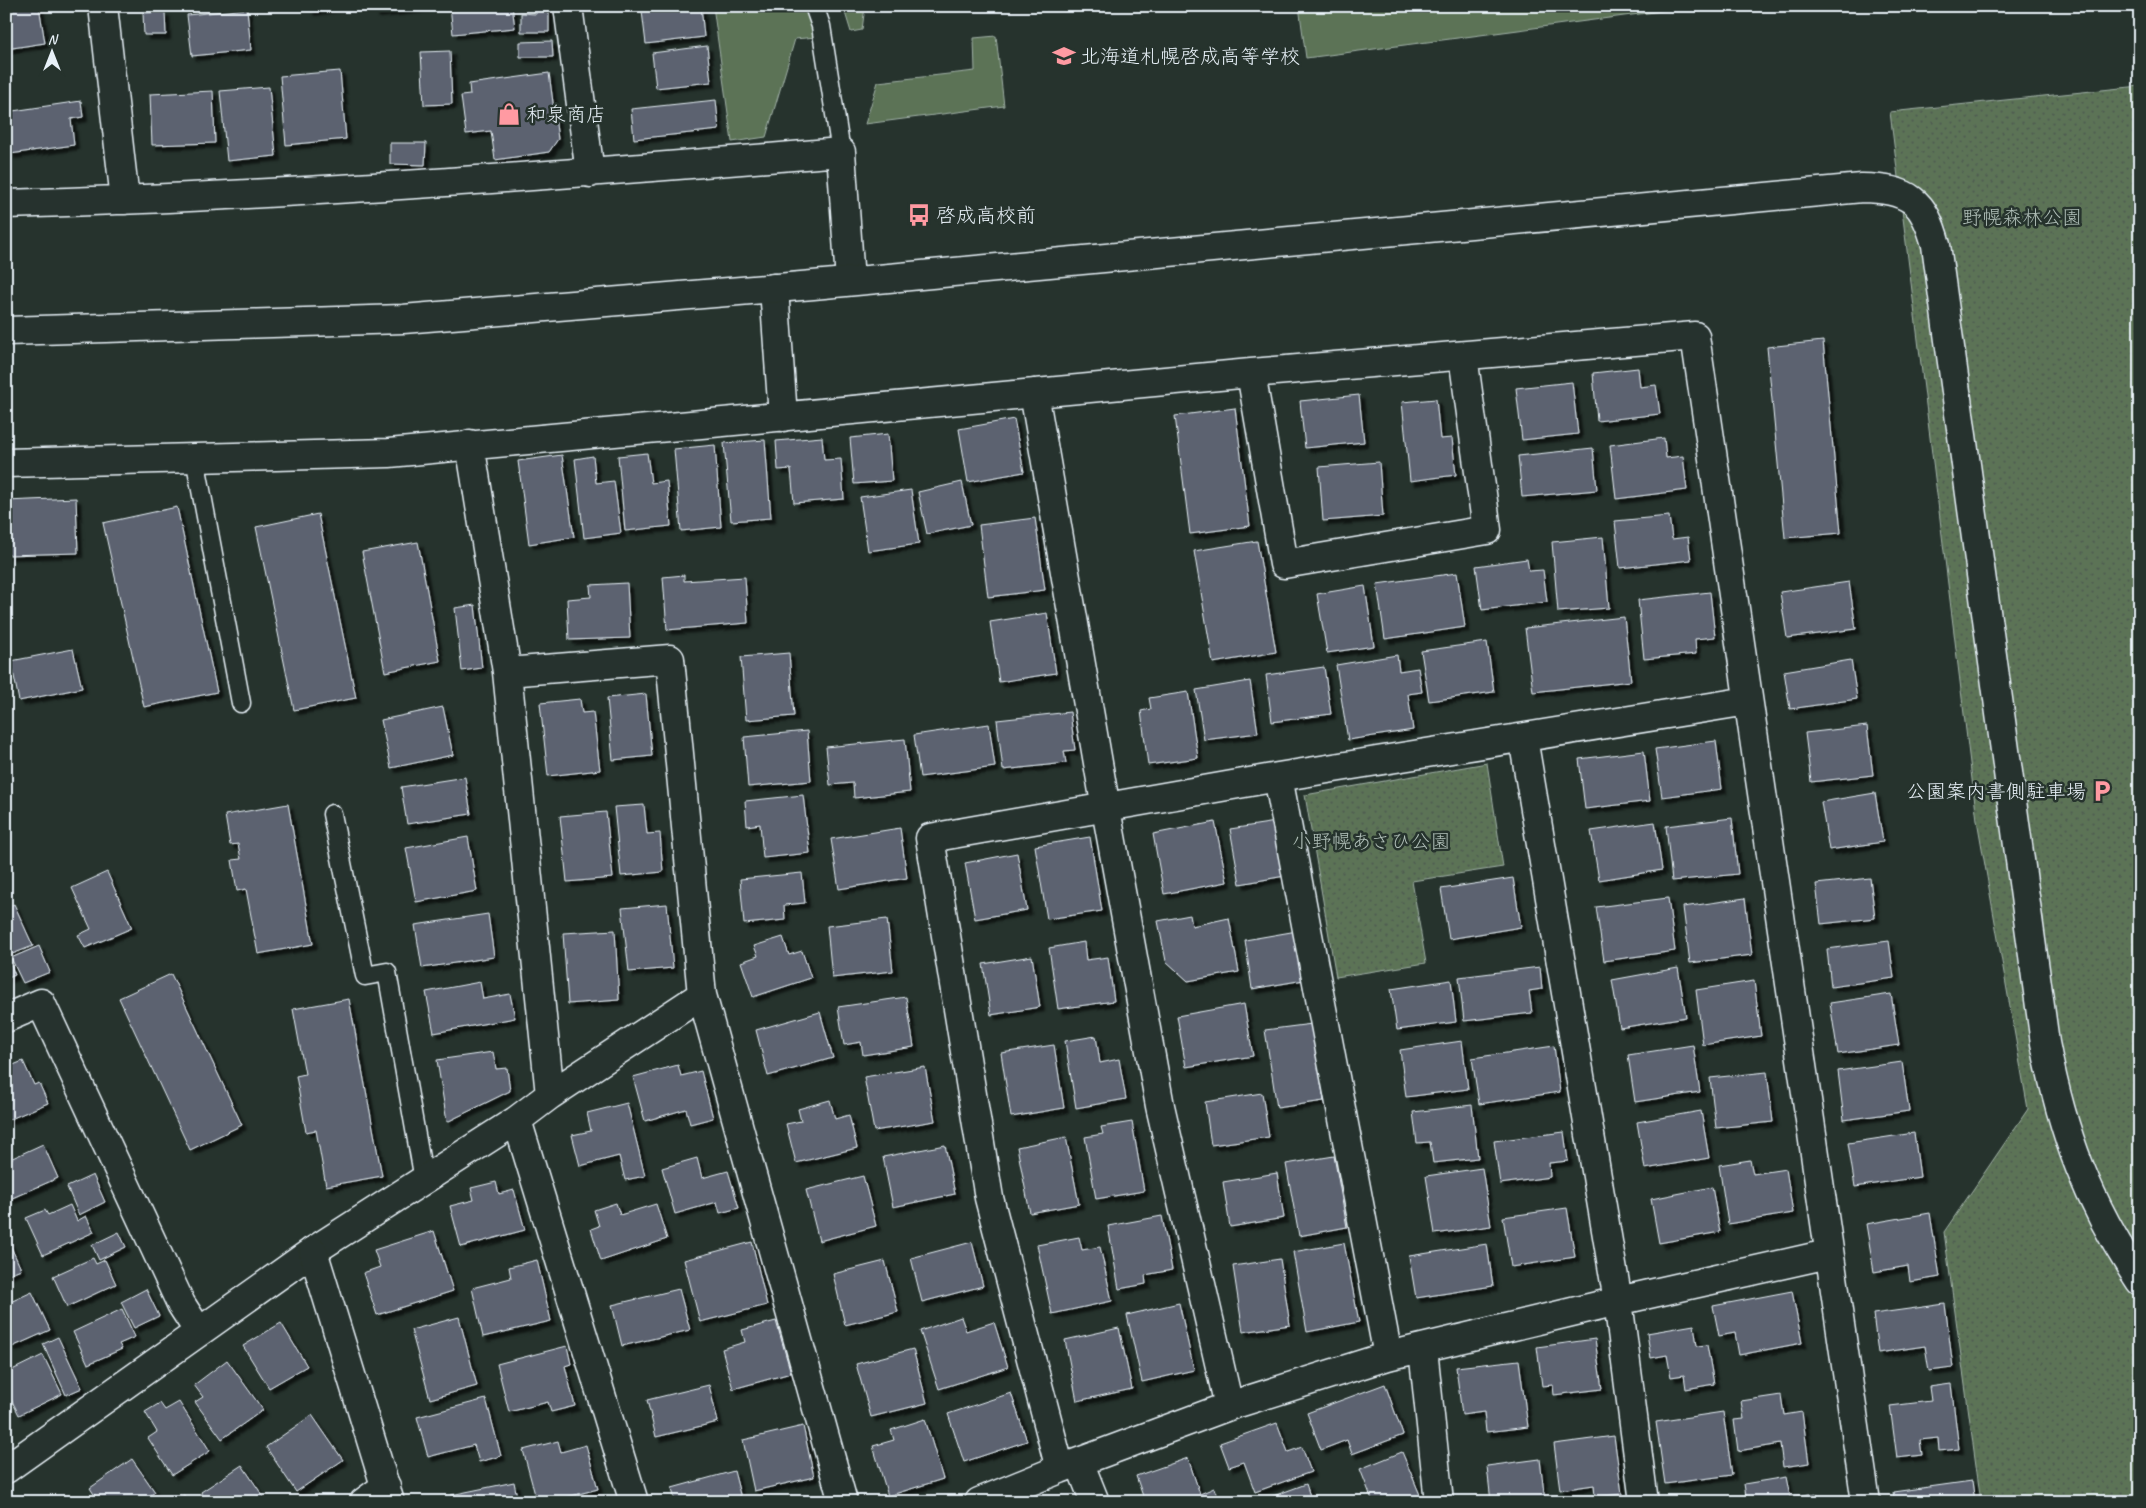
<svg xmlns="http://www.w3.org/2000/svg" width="2146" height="1508" viewBox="0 0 2146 1508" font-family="Caveat,'Klee One',sans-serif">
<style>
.green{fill:#5b7357;stroke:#a2b2a8}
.park{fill:url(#park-dots);stroke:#a2b2a8}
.building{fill:#5b626f;stroke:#e8f1f8;filter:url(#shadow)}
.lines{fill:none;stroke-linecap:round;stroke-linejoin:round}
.lane-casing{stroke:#e8f1f8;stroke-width:21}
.street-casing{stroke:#e8f1f8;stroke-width:31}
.secondary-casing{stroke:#e8f1f8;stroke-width:31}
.lane{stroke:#26332d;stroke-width:18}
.street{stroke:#26332d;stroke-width:28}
.secondary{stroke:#26332d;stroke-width:28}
.labels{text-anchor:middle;stroke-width:5;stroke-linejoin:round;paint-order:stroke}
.poi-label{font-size:20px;fill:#e8f1f8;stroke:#26332d;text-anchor:start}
.park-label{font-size:20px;fill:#b0bfb8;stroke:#26332d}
</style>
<defs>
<pattern id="park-dots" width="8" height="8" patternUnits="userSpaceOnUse" patternTransform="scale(1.25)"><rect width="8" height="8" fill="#5b7357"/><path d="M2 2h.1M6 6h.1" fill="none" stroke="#4f5b50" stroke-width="1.8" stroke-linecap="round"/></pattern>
<filter id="shadow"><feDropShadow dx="4.5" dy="4.5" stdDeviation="1" flood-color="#0009"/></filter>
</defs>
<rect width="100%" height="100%" fill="#26332d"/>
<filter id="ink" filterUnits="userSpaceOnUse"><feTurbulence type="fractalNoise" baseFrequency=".02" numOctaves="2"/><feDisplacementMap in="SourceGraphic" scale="10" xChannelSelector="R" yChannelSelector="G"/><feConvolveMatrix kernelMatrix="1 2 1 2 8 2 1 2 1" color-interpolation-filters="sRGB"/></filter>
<g filter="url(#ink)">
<path class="green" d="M713,6H804L816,37L795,39L766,137L732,142Z
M843,6H865L862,30L851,32Z
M1299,6H1700L1306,58Z
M996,36L1004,106L865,124L878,82L975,71L974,38Z"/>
<path class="park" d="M2140,86V1502H1981L1944,1232L2028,1109L1977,820L1890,112Z
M1487,763L1503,867L1412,881L1426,963L1336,977L1305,795Z"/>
<path class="building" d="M6,6H39L45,43L6,49Z
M309,6H341L310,11Z
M374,6H426V7L375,13Z
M450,6H512L515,28L453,34Z
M536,6H549V32H521V13L536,14Z
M675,6H701L704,37L646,44L642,11Z
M247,9L251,50L192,56L187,15Z
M165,12L166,35H144L143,13Z
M552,41L553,57H520V42Z
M707,46L711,82L656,88L652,53Z
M450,51L452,104L424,105L421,52Z
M340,71L346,139L286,145L280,76Z
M549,73L558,139L549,152L495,160L491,131L466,134L461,96L470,95L469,84Z
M269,87L276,156L227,161L220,91Z
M213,91L215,143L152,145L150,94Z
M716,100L719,130L634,139L631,109Z
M81,101L83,117L71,119L74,145L10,154L6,112Z
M390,143H426L425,165L390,164Z
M1823,341L1841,533L1785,538L1767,347Z
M1638,368L1640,387L1656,385L1660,414L1597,421L1593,373Z
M1572,382L1578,434L1522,440L1516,388Z
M1359,395L1364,442L1305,448L1300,401Z
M1436,399L1440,439L1452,438L1456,475L1410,481L1402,402Z
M1235,408L1250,526L1190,534L1175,416Z
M1014,419L1024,472L968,482L959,429Z
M888,434L892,481L854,484L850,438Z
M822,437L824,460L841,459L844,499L794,503L791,469L778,470L776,441Z
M1664,438L1666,458L1683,456L1687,490L1616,499L1610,445Z
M765,440L771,518L731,521L724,443Z
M715,445L721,527L681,531L674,449Z
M1593,448L1597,490L1522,497L1518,456Z
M647,453L651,483L667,481L671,526L625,531L618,456Z
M562,455L574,537L529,544L518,461Z
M593,456L596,483L614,481L621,533L584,538L575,459Z
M1379,462L1383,516L1323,521L1319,467Z
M962,482L971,525L927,534L918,492Z
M911,490L919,544L868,551L860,497Z
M76,498L78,553L6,555V501Z
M177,507L217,692L144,707L103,523Z
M318,514L356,698L294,710L256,527Z
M1669,516L1672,539L1688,537L1691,560L1620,568L1615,521Z
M1035,518L1045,590L988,597L979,525Z
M1603,537L1609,608L1558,612L1552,542Z
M1257,541L1276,652L1213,663L1194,551Z
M418,542L440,661L385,672L362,552Z
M1527,559L1529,571L1543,570L1547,602L1482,610L1476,566Z
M1457,573L1465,627L1385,639L1377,584Z
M684,575V581L745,577L748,623L667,630L663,577Z
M1849,582L1856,629L1787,638L1780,592Z
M627,583L630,638L569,640L567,599L591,597L590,585Z
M1365,586L1374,646L1327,653L1317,594Z
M1710,592L1715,637L1695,639L1696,654L1644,659L1638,600Z
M475,605L482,668L462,671L455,608Z
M1047,613L1056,673L999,682L990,622Z
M1624,617L1631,681L1533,692L1525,628Z
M1487,642L1494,692L1429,701L1421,651Z
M73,649L82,688L19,701L11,661Z
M789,653L794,716L746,720L741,657Z
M1397,655L1399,671L1418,668L1422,692L1408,694L1413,730L1348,740L1336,665Z
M1851,660L1857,699L1790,709L1784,671Z
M1324,667L1331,714L1272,722L1266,675Z
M1250,681L1258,733L1204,740L1196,690Z
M1188,692L1198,758L1148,765L1141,711L1151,709L1149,698Z
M646,694L652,756L613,760L607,698Z
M580,699L582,713L593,712L600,770L548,776L540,703Z
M443,707L453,755L391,768L381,720Z
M1070,712L1075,750L1064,751L1066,763L1003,770L997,720Z
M989,724L995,767L920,777L914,735Z
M1867,726L1873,775L1811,782L1805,733Z
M807,731L811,781L748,787L744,737Z
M905,739L910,792L854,798L853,783L830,785L826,747Z
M1716,741L1722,789L1662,797L1655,749Z
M1644,751L1650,801L1585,809L1579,759Z
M465,777L471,814L407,824L401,787Z
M1875,793L1883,842L1829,850L1821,802Z
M803,795L810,853L763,858L760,824L747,826L745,801Z
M288,804L313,944L258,954L246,889L237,891L232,860L241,859L238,844L230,845L225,815Z
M644,805L647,834L660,833L663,872L621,876L614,807Z
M606,812L613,878L567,882L560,816Z
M1732,818L1738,874L1672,881L1666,826Z
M1215,822L1227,882L1164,894L1153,834Z
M1276,822L1285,876L1240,884L1230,829Z
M1655,822L1662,870L1599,880L1591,831Z
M900,828L907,878L839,889L831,839Z
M468,837L477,891L416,902L406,848Z
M1090,837L1102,911L1047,919L1035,846Z
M1017,853L1027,910L975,919L965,863Z
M107,872L132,928L85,948L78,935L91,929L72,888Z
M802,873L805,903L784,905L785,920L744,924L740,879Z
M1513,878L1521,927L1449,939L1441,889Z
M1870,878L1875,918L1821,924L1816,884Z
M1668,898L1675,951L1604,961L1596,907Z
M1745,898L1752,955L1690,963L1683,907Z
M14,904L33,946L7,956L15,975L6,979V908Z
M667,904L673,968L629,972L622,908Z
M488,914L494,957L422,968L415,925Z
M1190,915L1192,926L1229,918L1239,972L1188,981L1166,961L1158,921Z
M887,919L893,971L832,978L827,926Z
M615,930L619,1000L568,1004L563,933Z
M1297,931L1304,980L1252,989L1245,940Z
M783,937L789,955L802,951L811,978L753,997L741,962L758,956L754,946Z
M1889,941L1894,978L1831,987L1827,949Z
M1084,942L1086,960L1108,957L1114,1001L1058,1009L1049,948Z
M39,946L50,972L23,983L11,958Z
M1032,956L1040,1007L991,1015L983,964Z
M1540,967L1542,989L1529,991L1532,1013L1464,1021L1459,977Z
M1678,968L1686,1017L1620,1028L1612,980Z
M171,974L242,1125L190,1150L119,998Z
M1451,980L1456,1022L1397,1030L1391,989Z
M1754,981L1761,1036L1703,1045L1696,990Z
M480,982L483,999L510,994L515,1018L434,1033L426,992Z
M1891,994L1899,1045L1838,1054L1830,1003Z
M906,997L914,1047L863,1055L861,1042L844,1045L838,1007Z
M349,999L382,1176L326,1186L316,1130L306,1132L296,1076L305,1074L293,1009Z
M1244,1004L1253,1056L1186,1067L1177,1016Z
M820,1012L833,1058L768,1076L756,1030Z
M1312,1024L1324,1101L1277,1108L1265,1030Z
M1096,1036L1100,1063L1119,1059L1126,1099L1076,1108L1065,1041Z
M1462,1041L1468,1089L1406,1097L1400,1050Z
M1054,1045L1064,1108L1011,1117L1001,1053Z
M1693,1045L1700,1092L1635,1102L1628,1055Z
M1554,1046L1560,1092L1479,1104L1472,1058Z
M493,1052L496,1069L507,1068L510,1091L447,1122L437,1060Z
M23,1061L34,1085L39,1083L48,1103L6,1121V1068Z
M1902,1062L1909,1111L1844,1120L1838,1071Z
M678,1065L681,1076L701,1071L713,1118L690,1124L686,1109L645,1121L633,1077Z
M925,1067L935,1121L874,1131L864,1077Z
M1767,1072L1773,1122L1716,1128L1710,1078Z
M1262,1093L1269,1137L1211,1145L1205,1102Z
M830,1100L835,1119L849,1115L857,1148L796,1163L786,1124L801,1121L798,1109Z
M627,1103L645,1176L625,1180L619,1156L580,1166L572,1135L591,1131L587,1113Z
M1472,1105L1478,1158L1433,1163L1430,1142L1417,1143L1413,1112Z
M1701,1111L1709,1158L1645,1169L1637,1122Z
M1132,1122L1144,1191L1096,1199L1085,1137L1103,1134L1101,1127Z
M1564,1132L1568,1161L1549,1163L1550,1177L1500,1184L1494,1141Z
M1914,1133L1920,1177L1855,1187L1848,1143Z
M1066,1137L1079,1204L1030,1213L1017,1147Z
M43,1144L58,1178L10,1199L6,1190V1161Z
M945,1145L955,1194L893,1207L883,1157Z
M1334,1156L1347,1227L1299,1236L1286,1164Z
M697,1158L702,1178L728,1171L739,1208L720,1213L717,1202L675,1214L662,1168Z
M1750,1160L1753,1174L1786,1169L1793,1213L1728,1224L1719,1165Z
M1482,1168L1491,1226L1435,1234L1426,1176Z
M1277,1173L1284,1218L1230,1227L1223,1182Z
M93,1175L105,1202L79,1215L67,1187Z
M863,1176L876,1226L819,1241L806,1190Z
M496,1182L499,1194L514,1190L525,1230L461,1247L450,1206L474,1200L471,1188Z
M1712,1187L1720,1232L1659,1243L1651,1199Z
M616,1203L620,1215L656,1204L667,1239L601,1261L591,1229L599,1226L594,1210Z
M70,1205L77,1221L86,1216L94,1232L43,1255L26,1218L45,1210L48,1215Z
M1567,1208L1575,1257L1511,1267L1503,1217Z
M1930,1213L1940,1277L1910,1282L1908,1266L1874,1272L1866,1224Z
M1162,1216L1172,1270L1145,1275L1146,1284L1119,1289L1108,1226Z
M434,1231L453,1291L377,1315L363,1273L380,1267L374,1250Z
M119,1232L126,1247L99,1260L92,1245Z
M6,1236L21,1269L6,1275Z
M1079,1237L1082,1250L1100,1247L1112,1301L1052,1314L1037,1245Z
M752,1242L767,1305L700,1322L684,1260Z
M972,1242L983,1286L922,1302L911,1258Z
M1344,1243L1359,1322L1307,1332L1293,1252Z
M1487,1244L1493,1286L1416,1298L1409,1256Z
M93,1258L96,1264L105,1260L116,1284L67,1307L53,1276Z
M1280,1259L1290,1325L1243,1332L1233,1266Z
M537,1260L551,1321L483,1337L472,1288L511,1278L509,1267Z
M885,1261L898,1312L845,1325L833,1274Z
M146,1289L159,1316L134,1328L121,1302Z
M679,1289L690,1330L622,1346L612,1305Z
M1792,1291L1802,1343L1739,1355L1735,1333L1719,1336L1713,1306Z
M32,1292L50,1330L12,1347L6,1336V1304Z
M1179,1303L1194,1370L1142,1382L1127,1315Z
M1945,1304L1953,1368L1929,1371L1925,1346L1878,1353L1873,1314Z
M122,1309L135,1337L119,1344L122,1349L88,1364L73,1332Z
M459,1317L477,1386L430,1399L411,1330Z
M961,1317L966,1331L994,1322L1008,1367L939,1389L920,1331Z
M776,1321L791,1373L733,1389L722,1349L745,1342L742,1330Z
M281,1323L307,1366L269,1388L243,1346Z
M1694,1325L1697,1346L1707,1345L1714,1384L1686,1389L1684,1375L1671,1377L1667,1355L1651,1358L1647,1333Z
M1119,1328L1132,1389L1077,1401L1065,1340Z
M58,1337L82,1388L66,1395L43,1344Z
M1595,1339L1602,1389L1554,1395L1553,1385L1542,1386L1537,1347Z
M567,1346L571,1364L565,1366L575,1406L551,1412L548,1402L509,1412L497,1364Z
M913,1349L927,1403L871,1417L856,1364Z
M43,1355L62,1394L19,1415L6,1389V1373Z
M227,1360L263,1410L222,1439L195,1402L203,1397L194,1385Z
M1519,1360L1528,1427L1486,1432L1484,1412L1462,1415L1456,1367Z
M1385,1384L1403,1435L1352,1454L1347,1440L1321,1450L1307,1413Z
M1951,1384L1959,1449L1939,1451L1938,1438L1920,1440L1922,1455L1897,1458L1890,1406L1931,1401L1929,1387Z
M709,1385L718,1422L656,1437L647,1400Z
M1011,1393L1027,1441L964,1462L948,1414Z
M1781,1395L1784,1415L1802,1412L1809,1463L1783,1467L1780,1444L1738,1451L1734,1420L1744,1419L1741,1401Z
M486,1399L501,1456L479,1462L474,1445L428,1457L417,1417Z
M179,1402L210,1451L172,1475L148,1438L157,1432L145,1412L160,1403L165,1410Z
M1723,1412L1732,1475L1665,1484L1656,1422Z
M312,1415L343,1460L296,1492L266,1447Z
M925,1419L943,1479L888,1496L873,1446L894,1440L891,1430Z
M1277,1423L1288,1452L1302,1447L1311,1472L1255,1492L1244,1462L1229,1467L1220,1443Z
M803,1426L814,1477L754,1491L743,1440Z
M1614,1436L1622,1494L1595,1497L1594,1485L1560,1490L1554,1444Z
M558,1441L561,1452L586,1445L598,1489L548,1502H537L523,1450Z
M1402,1452L1423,1502H1373L1360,1469Z
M1188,1458L1200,1494L1214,1488L1219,1502H1145L1136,1476Z
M132,1459L155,1492L141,1502H99L90,1488Z
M1540,1459L1545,1502H1491L1487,1466Z
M242,1465L267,1502H207L201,1492Z
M734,1471L742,1502H675L672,1488Z
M1786,1477L1790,1497L1816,1493L1817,1502H1747L1744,1484Z
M1972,1481L1975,1502H1895L1893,1492Z
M514,1482L518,1502H453L451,1495Z
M1306,1484L1312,1502H1257Z
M184,1495L188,1502H175Z"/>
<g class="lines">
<defs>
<path id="lane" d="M814,6L821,26L841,152
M195,458L241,703
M332,814L365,976L387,972L424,1180"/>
<path id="street" d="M103,6L125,200
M568,6L590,173
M6,204C285,196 563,175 841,152L850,281
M774,288L783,417
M1251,373L1284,564L1487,530L1463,356
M1034,393L1106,809L1160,1106L1229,1406
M470,444L507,672L550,1095
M6,463L389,453L1251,373L1695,336L1866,1502
M507,672L670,659L702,995L843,1502
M1523,738L1618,1301L1644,1502
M1278,777L1388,1356
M6,1018L41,1003L181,1304L199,1332
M517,1120L634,1502
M1423,1349L1439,1502
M1079,1462L1095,1502
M6,1469L313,1251L517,1120L550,1095L702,995
M1060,1469L989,1198L930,838L1278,777L1748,701
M364,1502L386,1486
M979,1502L1060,1469L1229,1406L1388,1356L1618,1301L1828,1254"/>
<path id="secondary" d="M6,331L403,319L813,285L1862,188C1909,189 1924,200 1936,245L2045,1043C2063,1136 2088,1202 2140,1281
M313,1251L390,1502"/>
</defs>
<use href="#lane" class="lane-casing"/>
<use href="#street" class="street-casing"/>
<use href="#secondary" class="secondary-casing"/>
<use href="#lane" class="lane"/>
<use href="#street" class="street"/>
<use href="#secondary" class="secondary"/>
</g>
</g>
<defs>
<symbol id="school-bare" viewBox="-9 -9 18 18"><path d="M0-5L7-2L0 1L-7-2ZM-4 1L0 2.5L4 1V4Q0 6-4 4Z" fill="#ff9aa2" stroke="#26332d" stroke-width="2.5" paint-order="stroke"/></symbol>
<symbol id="shop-bare" viewBox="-9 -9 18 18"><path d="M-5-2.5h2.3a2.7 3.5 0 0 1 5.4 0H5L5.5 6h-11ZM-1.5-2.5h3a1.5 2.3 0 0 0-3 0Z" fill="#ff9aa2" stroke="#26332d" stroke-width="2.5" paint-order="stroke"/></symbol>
<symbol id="bus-bare" viewBox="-9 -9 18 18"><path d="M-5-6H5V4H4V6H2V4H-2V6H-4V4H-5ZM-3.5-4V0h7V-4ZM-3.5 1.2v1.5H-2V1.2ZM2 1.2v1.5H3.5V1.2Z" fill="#ff9aa2" stroke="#26332d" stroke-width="2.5" paint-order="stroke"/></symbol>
<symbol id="parking-bare" viewBox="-9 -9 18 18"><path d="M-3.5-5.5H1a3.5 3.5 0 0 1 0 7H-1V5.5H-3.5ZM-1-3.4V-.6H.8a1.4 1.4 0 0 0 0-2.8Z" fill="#ff9aa2" stroke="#26332d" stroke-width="2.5" paint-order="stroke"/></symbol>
</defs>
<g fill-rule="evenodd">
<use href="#school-bare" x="1048" y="40" width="32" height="32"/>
<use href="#shop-bare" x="493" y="98" width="32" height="32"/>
<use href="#bus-bare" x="903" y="199" width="32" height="32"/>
<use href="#parking-bare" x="2086" y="775" width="32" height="32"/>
</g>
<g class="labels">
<g class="poi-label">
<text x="1080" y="63">北海道札幌啓成高等学校</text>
<text x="526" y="121">和泉商店</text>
<text x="936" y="222">啓成高校前</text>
<text x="2086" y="798" text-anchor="end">公園案内書側駐車場</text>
</g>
<g class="park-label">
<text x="2022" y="224">野幌森林公園</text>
<text x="1371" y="848">小野幌あさひ公園</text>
</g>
</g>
<rect width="2146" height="1508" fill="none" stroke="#26332d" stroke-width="25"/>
<rect x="12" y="12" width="2121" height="1483" fill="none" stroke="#e8f1f8" stroke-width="2" filter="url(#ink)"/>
<g transform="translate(52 52)" stroke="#26332d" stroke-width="4" paint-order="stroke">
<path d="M0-4L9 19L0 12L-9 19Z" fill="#e8f1f8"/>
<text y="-8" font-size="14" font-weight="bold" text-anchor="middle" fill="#e8f1f8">N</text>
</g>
</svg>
